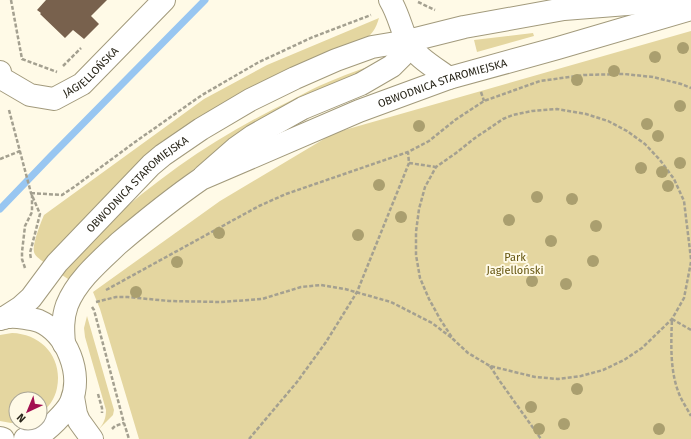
<svg xmlns="http://www.w3.org/2000/svg" width="691" height="439" viewBox="0 0 691 439" font-family="'Fira Sans',sans-serif">
<style>
.green{fill:#e4d6a0}
.lines{fill:none;stroke-linecap:round;stroke-linejoin:round}
.stream{stroke:#98c6f1;stroke-width:7}
.building{fill:#78614d}
.street-casing{stroke:#a29a7c;stroke-width:24}
.secondary-casing{stroke:#a29a7c;stroke-width:24}
.primary-casing{stroke:#a29a7c;stroke-width:24}
.path{stroke:#a4a090;stroke-width:2.5;stroke-dasharray:4 2;stroke-linecap:butt}
.street{stroke:#fff;stroke-width:22}
.secondary{stroke:#fff;stroke-width:22}
.primary{stroke:#fff;stroke-width:22}
.tree{fill:#aa9f6f}
.labels{text-anchor:middle;stroke-width:4;stroke-linejoin:round;paint-order:stroke}
.street-label{font-size:11px;fill:#29261a;stroke:#fffae7}
.park-label{font-size:11px;fill:#64540d;stroke:#fffae7}
</style>
<rect width="100%" height="100%" fill="#fffae7"/>
<path class="green" d="M379,18C376,28 373,33 366,39L243,96L47,265C43,261 35,257 34,252C32,245 41,222 44,215L204,99L267,65Z
M691,31V439H139L100,309L93,292L220,201L334,133Z
M533,33L534,36L477,52L474,40Z
M373,65L229,144L194,169L147,207L71,281L59,273C75,257 90,240 106,225C163,173 223,133 292,100C301,95 310,90 319,86C337,78 355,71 373,65Z
M87,316L114,410L113,415L99,429C104,423 106,418 106,410L85,337L84,328Z
M12,333C42,334 63,358 57,388C55,399 48,408 40,414V399H16V423H11L0,421V335Z"/>
<g class="lines">
<path class="stream" d="M0,209L51,156L205,0"/>
</g>
<path class="building" d="M46,0H107L91,16L99,24L84,39L73,30L65,38L40,14L41,13L37,10Z"/>
<g class="lines">
<defs>
<g id="street">
<path d="M390,0C398,13 401,28 407,41C416,57 434,67 449,78"/>
<path id="s1" d="M0,72L1,78L30,95L54,99L82,84L164,0"/>
<path d="M204,176L236,148L253,136L303,108L361,84L392,66L402,56L408,41"/>
</g>
<g id="secondary">
<path id="s2" d="M4,318L21,307L31,298L57,263L151,165L163,155L201,129L250,100L295,78L336,60L372,47L408,41L464,27L564,9L665,1H691"/>
<path id="s3" d="M64,344C63,331 62,319 67,305C77,280 100,261 119,243C145,221 172,199 201,179L359,111L449,78L558,48L691,9"/>
<path d="M73,397L76,414L79,421L92,439"/>
</g>
<path id="primary" d="M0,319C3,318 6,317 9,317C16,316 33,319 39,321C67,333 83,374 71,402C68,409 62,415 56,421C51,426 44,433 37,436C34,438 29,438 25,439
M0,438L3,439"/>
</defs>
<use href="#street" class="street-casing"/>
<use href="#secondary" class="secondary-casing"/>
<use href="#primary" class="primary-casing"/>
<path class="path" d="M11,0L22,59L57,72
M418,2L435,10
M63,66L81,48
M481,92L484,101
M9,110L31,193L40,214L30,253L31,259
M0,159L20,151
M409,163L436,167
M31,193L62,195L74,187L135,142L202,95L259,62L313,37L371,15
M691,259L684,201L674,179L660,160L645,144L627,131L608,121L586,114L557,109L532,111L513,115L503,119L475,138L456,153L436,167L425,187L419,209L416,232V255L420,278L429,299L440,319L453,339L468,353L490,366L535,377L558,379L581,376L603,370L624,360L642,348L672,319L684,298L691,262
M25,268L22,259V252L25,226L32,212V195
M106,290L259,206L286,194L408,152L429,141L455,120L484,101L540,81L584,75L624,74L653,77L681,84L691,88
M96,302L116,297H128L169,301L221,302L262,299L301,287L321,285L345,289L391,302L432,323L452,338
M92,307L94,310L124,423L129,439
M691,330L672,319C671,343 670,369 678,391C681,400 687,408 691,416
M490,366L499,380L541,439
M98,394L102,408V413
M112,429L115,426L124,423
M249,439L297,382L326,342L357,292L409,163L408,152"/>
<use href="#street" class="street"/>
<use href="#secondary" class="secondary"/>
<use href="#primary" class="primary"/>
</g>
<g class="tree">
<circle cx="683" cy="48" r="6"/>
<circle cx="655" cy="57" r="6"/>
<circle cx="614" cy="71" r="6"/>
<circle cx="577" cy="80" r="6"/>
<circle cx="680" cy="106" r="6"/>
<circle cx="647" cy="124" r="6"/>
<circle cx="419" cy="126" r="6"/>
<circle cx="658" cy="136" r="6"/>
<circle cx="680" cy="163" r="6"/>
<circle cx="641" cy="168" r="6"/>
<circle cx="662" cy="172" r="6"/>
<circle cx="379" cy="185" r="6"/>
<circle cx="668" cy="186" r="6"/>
<circle cx="537" cy="197" r="6"/>
<circle cx="572" cy="199" r="6"/>
<circle cx="401" cy="217" r="6"/>
<circle cx="509" cy="220" r="6"/>
<circle cx="596" cy="226" r="6"/>
<circle cx="219" cy="233" r="6"/>
<circle cx="358" cy="235" r="6"/>
<circle cx="551" cy="241" r="6"/>
<circle cx="593" cy="261" r="6"/>
<circle cx="177" cy="262" r="6"/>
<circle cx="532" cy="281" r="6"/>
<circle cx="566" cy="284" r="6"/>
<circle cx="136" cy="292" r="6"/>
<circle cx="577" cy="389" r="6"/>
<circle cx="531" cy="407" r="6"/>
<circle cx="564" cy="424" r="6"/>
<circle cx="539" cy="429" r="6"/>
<circle cx="659" cy="429" r="6"/>
</g>
<g class="labels">
<g class="street-label">
<text dy="4" stroke="none"><textPath href="#s1" startOffset="110">JAGIELLOŃSKA</textPath></text>
<text dy="4" stroke="none"><textPath href="#s3" startOffset="485">OBWODNICA STAROMIEJSKA</textPath></text>
<text dy="4" stroke="none"><textPath href="#s2" startOffset="190">OBWODNICA STAROMIEJSKA</textPath></text>
</g>
<g class="park-label">
<text x="515" y="261">Park<tspan x="515" dy="13">Jagielloński</tspan></text>
</g>
</g>
<g transform="translate(28 411) rotate(224)"><circle r="19" fill="#fffae7" stroke="#a9a595"/>
<path d="M0-3L7 15L0 10L-7 15Z" fill="#a31051"/>
<text y="-6" font-size="11" font-weight="bold" text-anchor="middle" fill="#29261a">N</text>
</g>
</svg>
